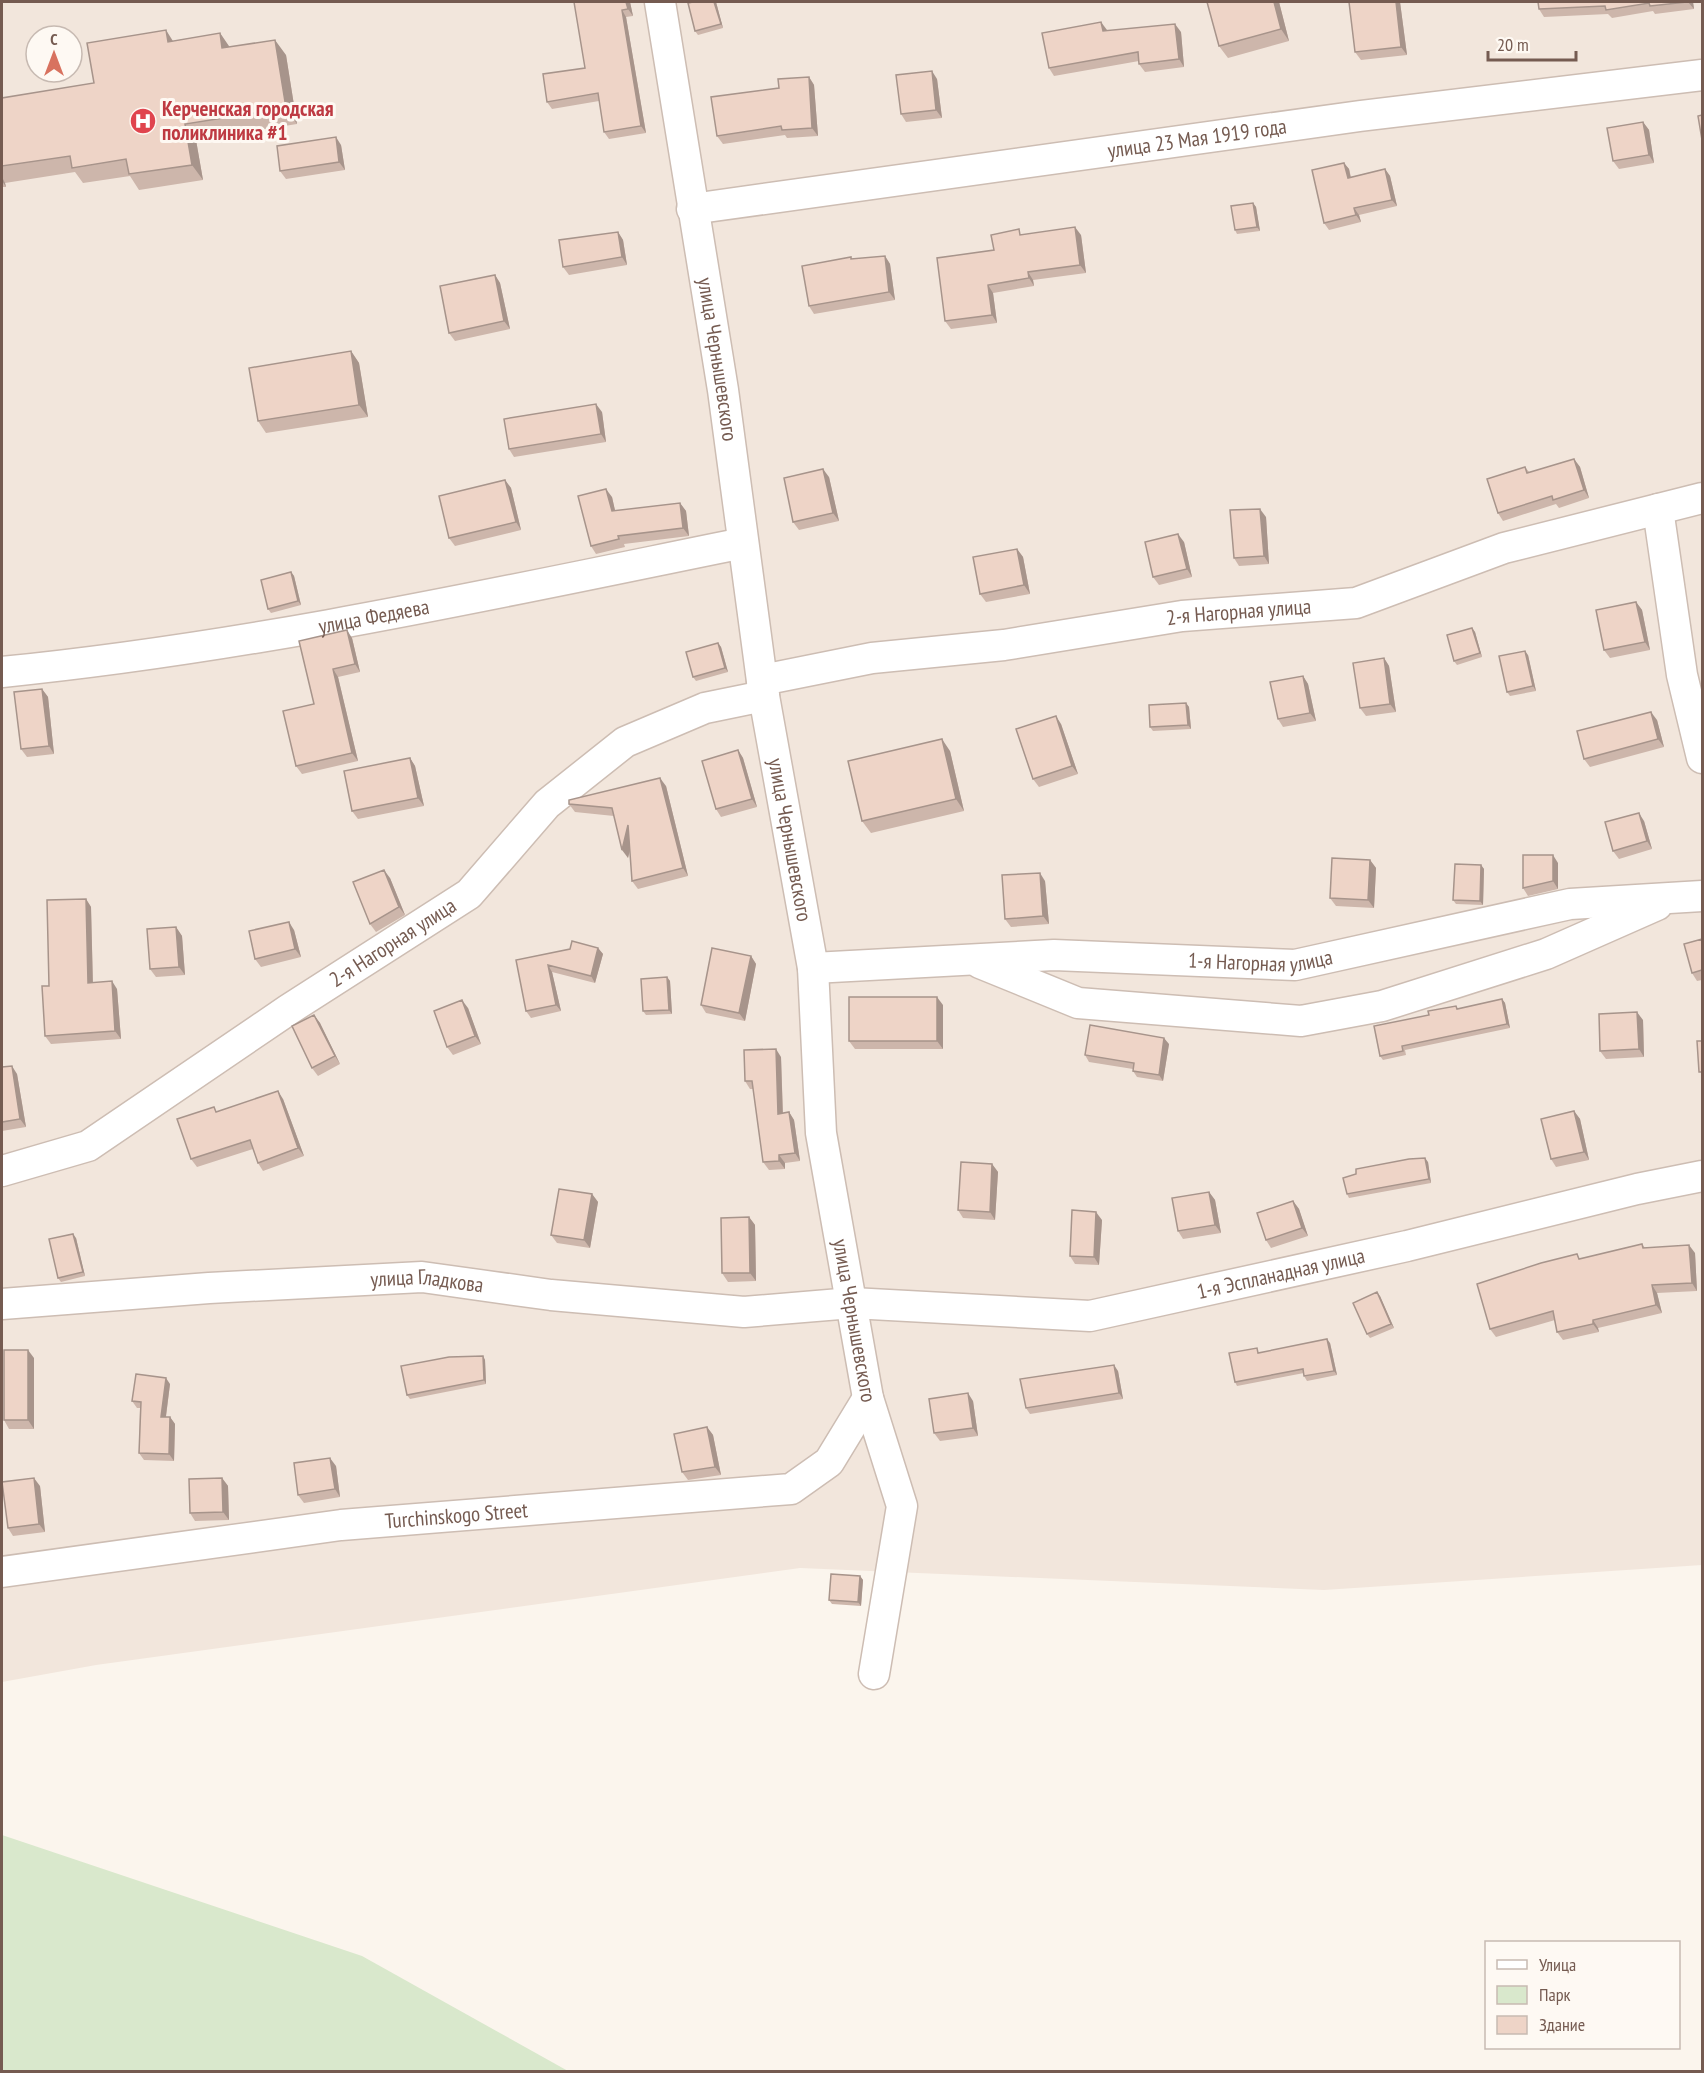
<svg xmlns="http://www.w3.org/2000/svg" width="1704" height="2073" viewBox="0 0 1704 2073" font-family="'PT Sans Narrow',sans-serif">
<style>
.residential{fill:#f2e6dc;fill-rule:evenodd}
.green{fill:#d9e8cc}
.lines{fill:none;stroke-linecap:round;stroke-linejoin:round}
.street-casing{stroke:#cdbdb3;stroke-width:33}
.street{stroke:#fff;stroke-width:30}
.wall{fill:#cdb6ab}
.shaded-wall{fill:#a7948b}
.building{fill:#eed4c7;stroke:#a7948b;stroke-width:1.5}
.labels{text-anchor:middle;stroke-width:6;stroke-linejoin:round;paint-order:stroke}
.health-label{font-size:21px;font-weight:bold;fill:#be3a42;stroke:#fef9f3;text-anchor:start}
.street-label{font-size:21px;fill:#755b51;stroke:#fef9f3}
</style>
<rect width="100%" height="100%" fill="#fbf5ed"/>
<path class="residential" d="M2,2H1702V1565L1324,1590L800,1568L96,1665L2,1682ZM36,36H72V72H36Z"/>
<path class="green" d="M2,1835L362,1956L568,2071H2Z"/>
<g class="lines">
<defs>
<g id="street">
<path id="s1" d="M660,2L723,390L764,696L813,968L821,1133L868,1398L902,1506L874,1674"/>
<path id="s2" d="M692,209L1360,116L1702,75"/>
<path d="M1658,509L1682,675L1702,758"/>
<path id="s3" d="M2,672C252,647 497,593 743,543"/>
<path id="s4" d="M762,680L872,658L1004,645L1182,616L1356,603L1504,548L1702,498"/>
<path d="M980,963L1078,1003L1301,1021L1382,1006L1546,954L1657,905"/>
<path id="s5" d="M813,968L1054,955L1295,965L1570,904L1702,896"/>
<path id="s6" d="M2,1171L88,1146L288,1010L469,894L547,804L625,742L705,708L764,696"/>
<path id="s7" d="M2,1304L209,1288L422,1277L551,1295L744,1312L852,1303L1090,1316L1407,1246L1637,1189L1702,1176"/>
<path id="s8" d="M2,1572L341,1525L791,1489L829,1462L868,1398"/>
</g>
</defs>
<use href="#street" class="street-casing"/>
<use href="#street" class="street"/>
</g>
<path class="wall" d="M574,2H630L633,16L626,17L646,133L609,139L604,132L599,101L552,109L547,102L585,68Z
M716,2L723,28L698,35L695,31Z
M1279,2L1289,41L1228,58L1219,46Z
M1400,2L1407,55L1361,60L1355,52Z
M1538,2H1693L1694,9L1655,14L1653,11L1612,18L1608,14L1544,17L1539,9Z
M1107,31L1181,32L1184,67L1145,72L1139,64V61L1054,76L1049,68Z
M220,33L229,47L286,55L297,124L196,140L203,180L139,190L130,176L83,183L75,172L5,183L6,187H2V98L94,83L173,41Z
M809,77L814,85L818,136L787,138L785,135L723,144L717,136L779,88Z
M937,79L942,118L906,122L901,114Z
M1643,122L1649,130L1654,163L1619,169L1613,161Z
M341,145L345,170L286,179L280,171Z
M1344,163L1349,169L1351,177L1385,169L1390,176L1397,206L1359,215L1361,222L1329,230L1324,223Z
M1253,203L1256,207L1260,231L1237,234L1235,230Z
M618,232L623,240L627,265L569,275L563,267Z
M1023,234L1081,235L1086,273L1033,280L1034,286L993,293L997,323L951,329L945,321L994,250Z
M885,256L890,264L895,300L814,314L809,306L851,257L852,259Z
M495,275L500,283L510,329L455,341L449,333Z
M351,351L359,363L368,417L266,433L258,421Z
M602,412L606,442L514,457L509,449Z
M1574,459L1580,467L1589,498L1559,508L1556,504L1503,521L1498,513L1525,467L1530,473Z
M829,477L839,521L799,530L793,522Z
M505,480L511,488L521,530L455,546L449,538Z
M612,497L615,511L680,503L686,511L689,536L624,544L625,547L596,554L591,546Z
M1266,517L1269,564L1239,566L1234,558Z
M1184,542L1192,577L1159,585L1153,577Z
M1017,549L1023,557L1030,594L986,602L980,594Z
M291,572L294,576L301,605L271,613L268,609Z
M1636,602L1642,610L1650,650L1610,658L1604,650Z
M1472,628L1475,632L1482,657L1457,665L1454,661Z
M352,638L360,672L338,677L358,761L302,774L296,766L314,704L299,641Z
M718,643L721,647L728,672L696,681L693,677Z
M1528,655L1536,691L1510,696L1507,692Z
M1384,658L1389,666L1396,712L1366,716L1360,708Z
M1303,676L1308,684L1316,721L1283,727L1278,719Z
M42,689L48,697L54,754L27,757L21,749Z
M1186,703L1189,707L1191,729L1153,731L1150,727Z
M1657,720L1664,747L1590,767L1584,759Z
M1061,724L1078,774L1039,787L1033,779Z
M738,750L743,758L757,807L721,817L716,809Z
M950,751L964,811L871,833L862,821Z
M410,758L415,766L424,806L358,819L352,811Z
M666,786L688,876L638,889L632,881L630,849L628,858L614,816L575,812L569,804Z
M1644,821L1652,849L1619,859L1613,851Z
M1370,860L1376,868L1374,908L1336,906L1330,898Z
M1558,863V889L1528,896L1523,888Z
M1481,865L1484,869L1483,905L1456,904L1453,900Z
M390,878L405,915L376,932L370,924Z
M1045,881L1049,924L1011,927L1005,919Z
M86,899L91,907L93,983L117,989L121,1039L51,1044L45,1036L49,986Z
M176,927L182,936L185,975L156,977L150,969Z
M294,930L301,957L261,967L255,959Z
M1702,939V980L1697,981L1692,973Z
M598,948L603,954L595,983L552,972L561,1011L531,1018L526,1011L516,960Z
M751,956L756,964L745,1021L706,1013L701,1005Z
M667,977L670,981L672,1014L646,1015L643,1011Z
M1502,999L1505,1003L1510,1028L1405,1050L1406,1055L1383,1060L1380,1056L1429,1015L1456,1006L1458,1009Z
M943,1005V1049H855L849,1041Z
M468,1008L481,1044L453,1055L447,1047Z
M314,1015L320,1023L340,1064L318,1076L312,1068Z
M1643,1020L1644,1057L1606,1059L1600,1051Z
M1169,1044L1163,1081L1137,1077L1133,1071V1069L1089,1062L1085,1055Z
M781,1057L783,1113L789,1112L794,1120L800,1161L785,1163V1169L769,1170L763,1162L753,1089H750L745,1081Z
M2,1067L17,1074L26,1127L2,1131Z
M283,1099L304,1156L263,1171L258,1163L253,1149L197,1167L191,1159L218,1112Z
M1574,1111L1580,1119L1589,1160L1556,1167L1551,1159Z
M1428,1162L1431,1183L1349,1198L1347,1194Z
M992,1164L998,1172L995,1220L963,1218L958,1210Z
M1209,1192L1215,1200L1221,1233L1183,1239L1178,1231Z
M592,1194L598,1202L590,1248L557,1243L551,1235Z
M1293,1201L1299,1209L1308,1236L1271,1248L1266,1240Z
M749,1217L755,1225L756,1281L728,1282L722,1273Z
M1102,1220L1099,1265L1075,1264L1070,1256Z
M76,1238L85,1276L61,1282L58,1278Z
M1642,1244L1645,1248L1695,1253L1697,1291L1657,1293L1662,1313L1598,1328L1599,1332L1563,1340L1557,1332L1555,1320L1496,1337L1490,1329L1581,1259Z
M1380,1296L1394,1328L1370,1338L1367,1334Z
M1330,1343L1337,1375L1307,1381L1304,1376V1373L1237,1386L1235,1382L1260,1353Z
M483,1356L485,1360L486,1384L410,1399L407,1395Z
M34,1358V1429H9L4,1420Z
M1118,1371L1123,1399L1030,1414L1026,1408Z
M170,1384L166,1417H170L175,1424L174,1461L144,1460L139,1453L140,1408H137L132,1401Z
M973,1401L978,1436L940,1441L934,1433Z
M707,1427L713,1435L721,1475L688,1480L682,1472Z
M336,1466L340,1497L304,1503L298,1495Z
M222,1478L228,1486L229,1520L195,1521L190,1513Z
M40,1486L45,1532L13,1536L8,1528Z
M860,1576L863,1580L861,1606L832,1604L829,1600Z"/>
<path class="shaded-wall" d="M626,2H630L633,16L628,9Z
M714,2H716L723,28L721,24Z
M1274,2H1279L1289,41L1281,29Z
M1396,2H1400L1407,55L1401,47Z
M1688,2H1693L1694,9Z
M622,10L626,17L646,133L641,126Z
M1101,22L1107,30L1109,39L1103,31Z
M1175,24L1181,32L1184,67L1179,59Z
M166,30L176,46L168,42Z
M220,33L231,49L222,48Z
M275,40L286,55L297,124L286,108Z
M932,71L937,79L942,118L936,110Z
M809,77L814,85L818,136L812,128Z
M1643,122L1649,130L1654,163L1649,155Z
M185,124L196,140L203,180L192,165Z
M336,137L341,145L345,170L339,162Z
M1344,163L1349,169L1352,185L1348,178Z
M1385,169L1390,176L1397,206L1392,200Z
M2,177L5,183L6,187L2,181Z
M1253,203L1256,207L1260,231L1257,227Z
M1354,208L1359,215L1361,222L1356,215Z
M1075,227L1081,235L1086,273L1080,265Z
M618,232L623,240L627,265L622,257Z
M885,256L890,264L895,300L889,292Z
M1028,272L1033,280L1034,286L1029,278Z
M495,275L500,283L510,329L504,321Z
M988,285L993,293L997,323L992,315Z
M351,351L359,363L368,417L359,405Z
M596,404L602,412L606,442L601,434Z
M1574,459L1580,467L1589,498L1584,490Z
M823,469L829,477L839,521L833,513Z
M505,480L511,488L521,530L516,522Z
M606,489L612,497L617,519L612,511Z
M680,503L686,511L689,536L683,528Z
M1260,509L1266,517L1269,564L1264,556Z
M1178,534L1184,542L1192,577L1187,569Z
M1017,549L1023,557L1030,594L1024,585Z
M291,572L294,576L301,605L298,601Z
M1636,602L1642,610L1650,650L1645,642Z
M1472,628L1475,632L1482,657L1480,653Z
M347,630L352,638L360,672L355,664Z
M718,643L721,647L728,672L725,668Z
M1525,651L1528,655L1536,691L1533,686Z
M1384,658L1389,666L1396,712L1390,704Z
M333,669L338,677L358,761L352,753Z
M1303,676L1308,684L1316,721L1310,713Z
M42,689L48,697L54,754L49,746Z
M1186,703L1189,707L1191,729L1188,725Z
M1651,712L1657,720L1664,747L1658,739Z
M1056,716L1061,724L1078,774L1072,766Z
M942,739L950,751L964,811L956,799Z
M738,750L743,758L757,807L752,799Z
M410,758L415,766L424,806L418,798Z
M660,778L666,786L688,876L683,868Z
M1639,813L1644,821L1652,849L1647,841Z
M628,825L634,833L628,858L622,850Z
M1553,855L1558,863V889L1553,881Z
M1370,860L1376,868L1374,908L1368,900Z
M1481,865L1484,869L1483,905L1480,901Z
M384,870L390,878L405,915L399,907Z
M1040,873L1045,881L1049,924L1043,916Z
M86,899L91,907L93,991L88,983Z
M289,922L294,930L301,957L295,949Z
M176,927L182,936L185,975L179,967Z
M598,948L603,954L595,983L591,976Z
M751,956L756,964L745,1021L739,1013Z
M548,965L552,972L561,1011L556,1005Z
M667,977L670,981L672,1014L669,1010Z
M112,981L117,989L121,1039L115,1031Z
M937,997L943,1005V1049L937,1041Z
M1502,999L1505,1003L1510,1028L1507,1024Z
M462,1000L468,1008L481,1044L475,1036Z
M1637,1012L1643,1020L1644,1057L1639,1049Z
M314,1015L320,1023L340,1064L335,1056Z
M1164,1038L1169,1044L1163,1081L1159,1075Z
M776,1049L781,1057L783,1122L778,1114Z
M12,1066L17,1074L26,1127L20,1119Z
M278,1091L283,1099L304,1156L298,1148Z
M1574,1111L1580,1119L1589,1160L1584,1152Z
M789,1112L794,1120L800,1161L795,1153Z
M779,1155L785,1163V1169L779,1161Z
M1425,1158L1428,1162L1431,1183L1429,1179Z
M992,1164L998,1172L995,1220L990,1212Z
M1209,1192L1215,1200L1221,1233L1215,1225Z
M592,1194L598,1202L590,1248L584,1240Z
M1293,1201L1299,1209L1308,1236L1302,1228Z
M1096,1212L1102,1220L1099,1265L1094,1257Z
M749,1217L755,1225L756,1281L750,1273Z
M73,1234L76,1238L85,1276L83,1272Z
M1689,1245L1695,1253L1697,1291L1692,1283Z
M1652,1285L1657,1293L1662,1313L1656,1305Z
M1377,1292L1380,1296L1394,1328L1391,1324Z
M1593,1320L1598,1328L1599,1332L1593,1324Z
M1327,1339L1330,1343L1337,1375L1334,1371Z
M28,1350L34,1358V1429L28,1420Z
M483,1356L485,1360L486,1384L484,1380Z
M1114,1365L1118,1371L1123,1399L1119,1393Z
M166,1378L170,1384L165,1423L161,1417Z
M968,1393L973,1401L978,1436L973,1428Z
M170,1417L175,1424L174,1461L169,1454Z
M707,1427L713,1435L721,1475L715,1467Z
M330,1458L336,1466L340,1497L335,1489Z
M34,1478L40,1486L45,1532L39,1524Z
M222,1478L228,1486L229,1520L223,1512Z
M860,1576L863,1580L861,1606L858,1602Z"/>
<path class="building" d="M574,2H626L628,9L622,10L641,126L604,132L598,93L547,102L543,74L585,68Z
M693,2H714L721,24L695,31L688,3Z
M1207,2H1274L1281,29L1219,46Z
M1349,2H1396L1401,47L1355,52Z
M1538,2H1687L1650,6L1649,3L1606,10L1605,6L1539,9Z
M1101,22L1103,31L1175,24L1179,59L1139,64L1138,52L1049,68L1042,33Z
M166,30L168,42L220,33L222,48L275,40L286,108L185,124L192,165L129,174L126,159L72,168L70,156L2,166V98L94,83L87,43Z
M932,71L936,110L901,114L896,75Z
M809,77L812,128L782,130L781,126L717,136L711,97L779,88L778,79Z
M1702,115V140L1698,116Z
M1643,122L1649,155L1613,161L1607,128Z
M336,137L339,162L280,171L277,146Z
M1344,163L1348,178L1385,169L1392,200L1354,208L1356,215L1324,223L1312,170Z
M1253,203L1257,227L1235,230L1231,206Z
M1075,227L1080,265L1028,272L1029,278L988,285L992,315L945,321L937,258L994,250L991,235L1019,229L1020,235Z
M618,232L622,257L563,267L559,240Z
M885,256L889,292L809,306L802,266L851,257V259Z
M495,275L504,321L449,333L440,286Z
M351,351L359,405L258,421L249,368Z
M596,404L601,434L509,449L504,419Z
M1574,459L1584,490L1553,500L1552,496L1498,513L1487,479L1525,467L1527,473Z
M823,469L833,513L793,522L784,478Z
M505,480L516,522L449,538L439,496Z
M606,489L612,511L680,503L683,528L618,536L619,539L591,546L578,496Z
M1260,509L1264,556L1234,558L1230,510Z
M1178,534L1187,569L1153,577L1145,542Z
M1017,549L1024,585L980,594L973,557Z
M291,572L298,601L268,609L261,580Z
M1636,602L1645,642L1604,650L1596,610Z
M1472,628L1480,653L1454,661L1447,635Z
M347,630L355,664L333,669L352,753L296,766L283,711L314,704L299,641Z
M718,643L725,668L693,677L686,652Z
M1525,651L1533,686L1507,692L1499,656Z
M1384,658L1390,704L1360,708L1353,663Z
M1303,676L1310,713L1278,719L1270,682Z
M42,689L49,746L21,749L14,692Z
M1186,703L1188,725L1150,727L1149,705Z
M1651,712L1658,739L1584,759L1577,731Z
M1056,716L1072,766L1033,779L1016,729Z
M942,739L956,799L862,821L848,761Z
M738,750L752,799L716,809L702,761Z
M410,758L418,798L352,811L344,771Z
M660,778L683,868L632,881L628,825L622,850L612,808L569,804V800Z
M1639,813L1647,841L1613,851L1605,822Z
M1523,855H1553V881L1523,888Z
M1332,858L1370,860L1368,900L1330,898Z
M1455,864L1481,865L1480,901L1453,900Z
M384,870L399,907L370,924L353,882Z
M1040,873L1043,916L1005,919L1002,875Z
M86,899L88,983L112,981L115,1031L45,1036L42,986H49L47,900Z
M289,922L295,949L255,959L249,931Z
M176,927L179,967L150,969L147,929Z
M1702,939V970L1692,973L1684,944Z
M572,941L598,948L591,976L548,965L556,1005L526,1011L516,960L570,949Z
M712,948L751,956L739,1013L701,1005Z
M667,977L669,1010L643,1011L641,979Z
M849,997H937V1041H849Z
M1502,999L1507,1024L1402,1046L1403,1051L1380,1056L1374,1026L1429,1015L1428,1011L1456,1006L1457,1009Z
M462,1000L475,1036L447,1047L434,1011Z
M1637,1012L1639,1049L1600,1051L1599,1014Z
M314,1015L335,1056L312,1068L292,1026Z
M1090,1025L1164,1038L1159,1075L1133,1071L1134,1063L1085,1055Z
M1697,1041H1702V1072H1699Z
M776,1049L778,1114L789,1112L795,1153L779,1155V1161L763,1162L752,1081H745L744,1050Z
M12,1066L20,1119L2,1122V1067Z
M278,1091L298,1148L258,1163L250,1140L191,1159L177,1119L214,1107L216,1112Z
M1574,1111L1584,1152L1551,1159L1541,1119Z
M1425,1158L1429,1179L1347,1194L1343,1178L1356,1174V1169L1409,1159Z
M961,1162L992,1164L990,1212L958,1210Z
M559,1189L592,1194L584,1240L551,1235Z
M1209,1192L1215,1225L1178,1231L1172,1198Z
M1293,1201L1302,1228L1266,1240L1257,1213Z
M1072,1210L1096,1212L1094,1257L1070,1256Z
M749,1217L750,1273H722L721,1218Z
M73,1234L83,1272L58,1278L49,1239Z
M1642,1244L1643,1248L1689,1245L1692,1283L1652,1285L1656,1305L1593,1320V1324L1557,1332L1553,1311L1490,1329L1477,1284L1541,1263L1577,1254L1579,1259Z
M1377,1292L1391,1324L1367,1334L1353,1303Z
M1327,1339L1334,1371L1304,1376L1303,1369L1235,1382L1229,1353L1257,1348L1258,1353Z
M4,1350H28V1420H4Z
M483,1356L484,1380L407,1395L401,1366L449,1357Z
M1114,1365L1119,1393L1026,1408L1020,1379Z
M136,1374L166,1378L161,1417H170L169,1454L139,1453L141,1402L132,1401Z
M968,1393L973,1428L934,1433L929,1399Z
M707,1427L715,1467L682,1472L674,1434Z
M330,1458L335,1489L298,1495L294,1463Z
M34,1478L39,1524L8,1528L2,1482Z
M222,1478L223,1512L190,1513L189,1479Z
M831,1574L860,1576L858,1602L829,1600Z"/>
<defs>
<symbol id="hospital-disc" viewBox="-11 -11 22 22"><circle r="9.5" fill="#e0444e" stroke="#fef9f3"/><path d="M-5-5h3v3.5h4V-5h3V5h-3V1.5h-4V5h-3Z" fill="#fff"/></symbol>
</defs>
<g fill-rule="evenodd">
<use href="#hospital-disc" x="128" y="106" width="30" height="30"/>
</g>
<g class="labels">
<g class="health-label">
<text x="162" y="116">Керченская городская<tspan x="162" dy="24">поликлиника #1</tspan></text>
</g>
<g class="street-label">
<text dy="7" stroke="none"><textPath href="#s2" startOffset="510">улица 23 Мая 1919 года</textPath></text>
<text dy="7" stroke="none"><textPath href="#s1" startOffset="362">улица Чернышевского</textPath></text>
<text dy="7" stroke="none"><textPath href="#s4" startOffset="482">2-я Нагорная улица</textPath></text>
<text dy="7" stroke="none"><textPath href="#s3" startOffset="376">улица Федяева</textPath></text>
<text dy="7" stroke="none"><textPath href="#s1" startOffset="848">улица Чернышевского</textPath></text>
<text dy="7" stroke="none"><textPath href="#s6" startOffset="456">2-я Нагорная улица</textPath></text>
<text dy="7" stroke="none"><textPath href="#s5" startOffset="448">1-я Нагорная улица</textPath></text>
<text dy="7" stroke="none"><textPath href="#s7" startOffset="1287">1-я Эспланадная улица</textPath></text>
<text dy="7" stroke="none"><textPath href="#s7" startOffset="426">улица Гладкова</textPath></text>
<text dy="7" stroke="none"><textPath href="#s1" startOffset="1334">улица Чернышевского</textPath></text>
<text dy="7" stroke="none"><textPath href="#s8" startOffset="458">Turchinskogo Street</textPath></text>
</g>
</g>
<rect width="1704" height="2073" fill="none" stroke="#755b51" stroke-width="6"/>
<rect x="1485" y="1941" width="195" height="108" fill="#fef9f3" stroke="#c7bab2" stroke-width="1.5"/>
<rect x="1497" y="1960" width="30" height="9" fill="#ffffff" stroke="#c7bab2" stroke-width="1.5"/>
<text x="1539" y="1971" font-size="18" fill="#755b51">Улица</text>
<rect x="1497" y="1986" width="30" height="18" fill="#d9e8cc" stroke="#c7bab2" stroke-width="1.5"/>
<text x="1539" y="2001" font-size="18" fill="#755b51">Парк</text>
<rect x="1497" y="2016" width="30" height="18" fill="#eed4c7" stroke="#c7bab2" stroke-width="1.5"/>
<text x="1539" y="2031" font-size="18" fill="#755b51">Здание</text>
<g transform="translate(54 54)"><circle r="28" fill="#fef9f3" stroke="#c7bab2" stroke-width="1.5"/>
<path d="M0-4.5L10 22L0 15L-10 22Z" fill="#d8725f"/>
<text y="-9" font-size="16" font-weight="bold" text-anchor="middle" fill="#755b51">С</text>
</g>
<path d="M1488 51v9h88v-9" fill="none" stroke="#755b51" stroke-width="3"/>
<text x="1497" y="51" font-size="18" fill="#755b51" stroke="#fef9f3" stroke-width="4.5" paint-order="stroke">20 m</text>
</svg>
